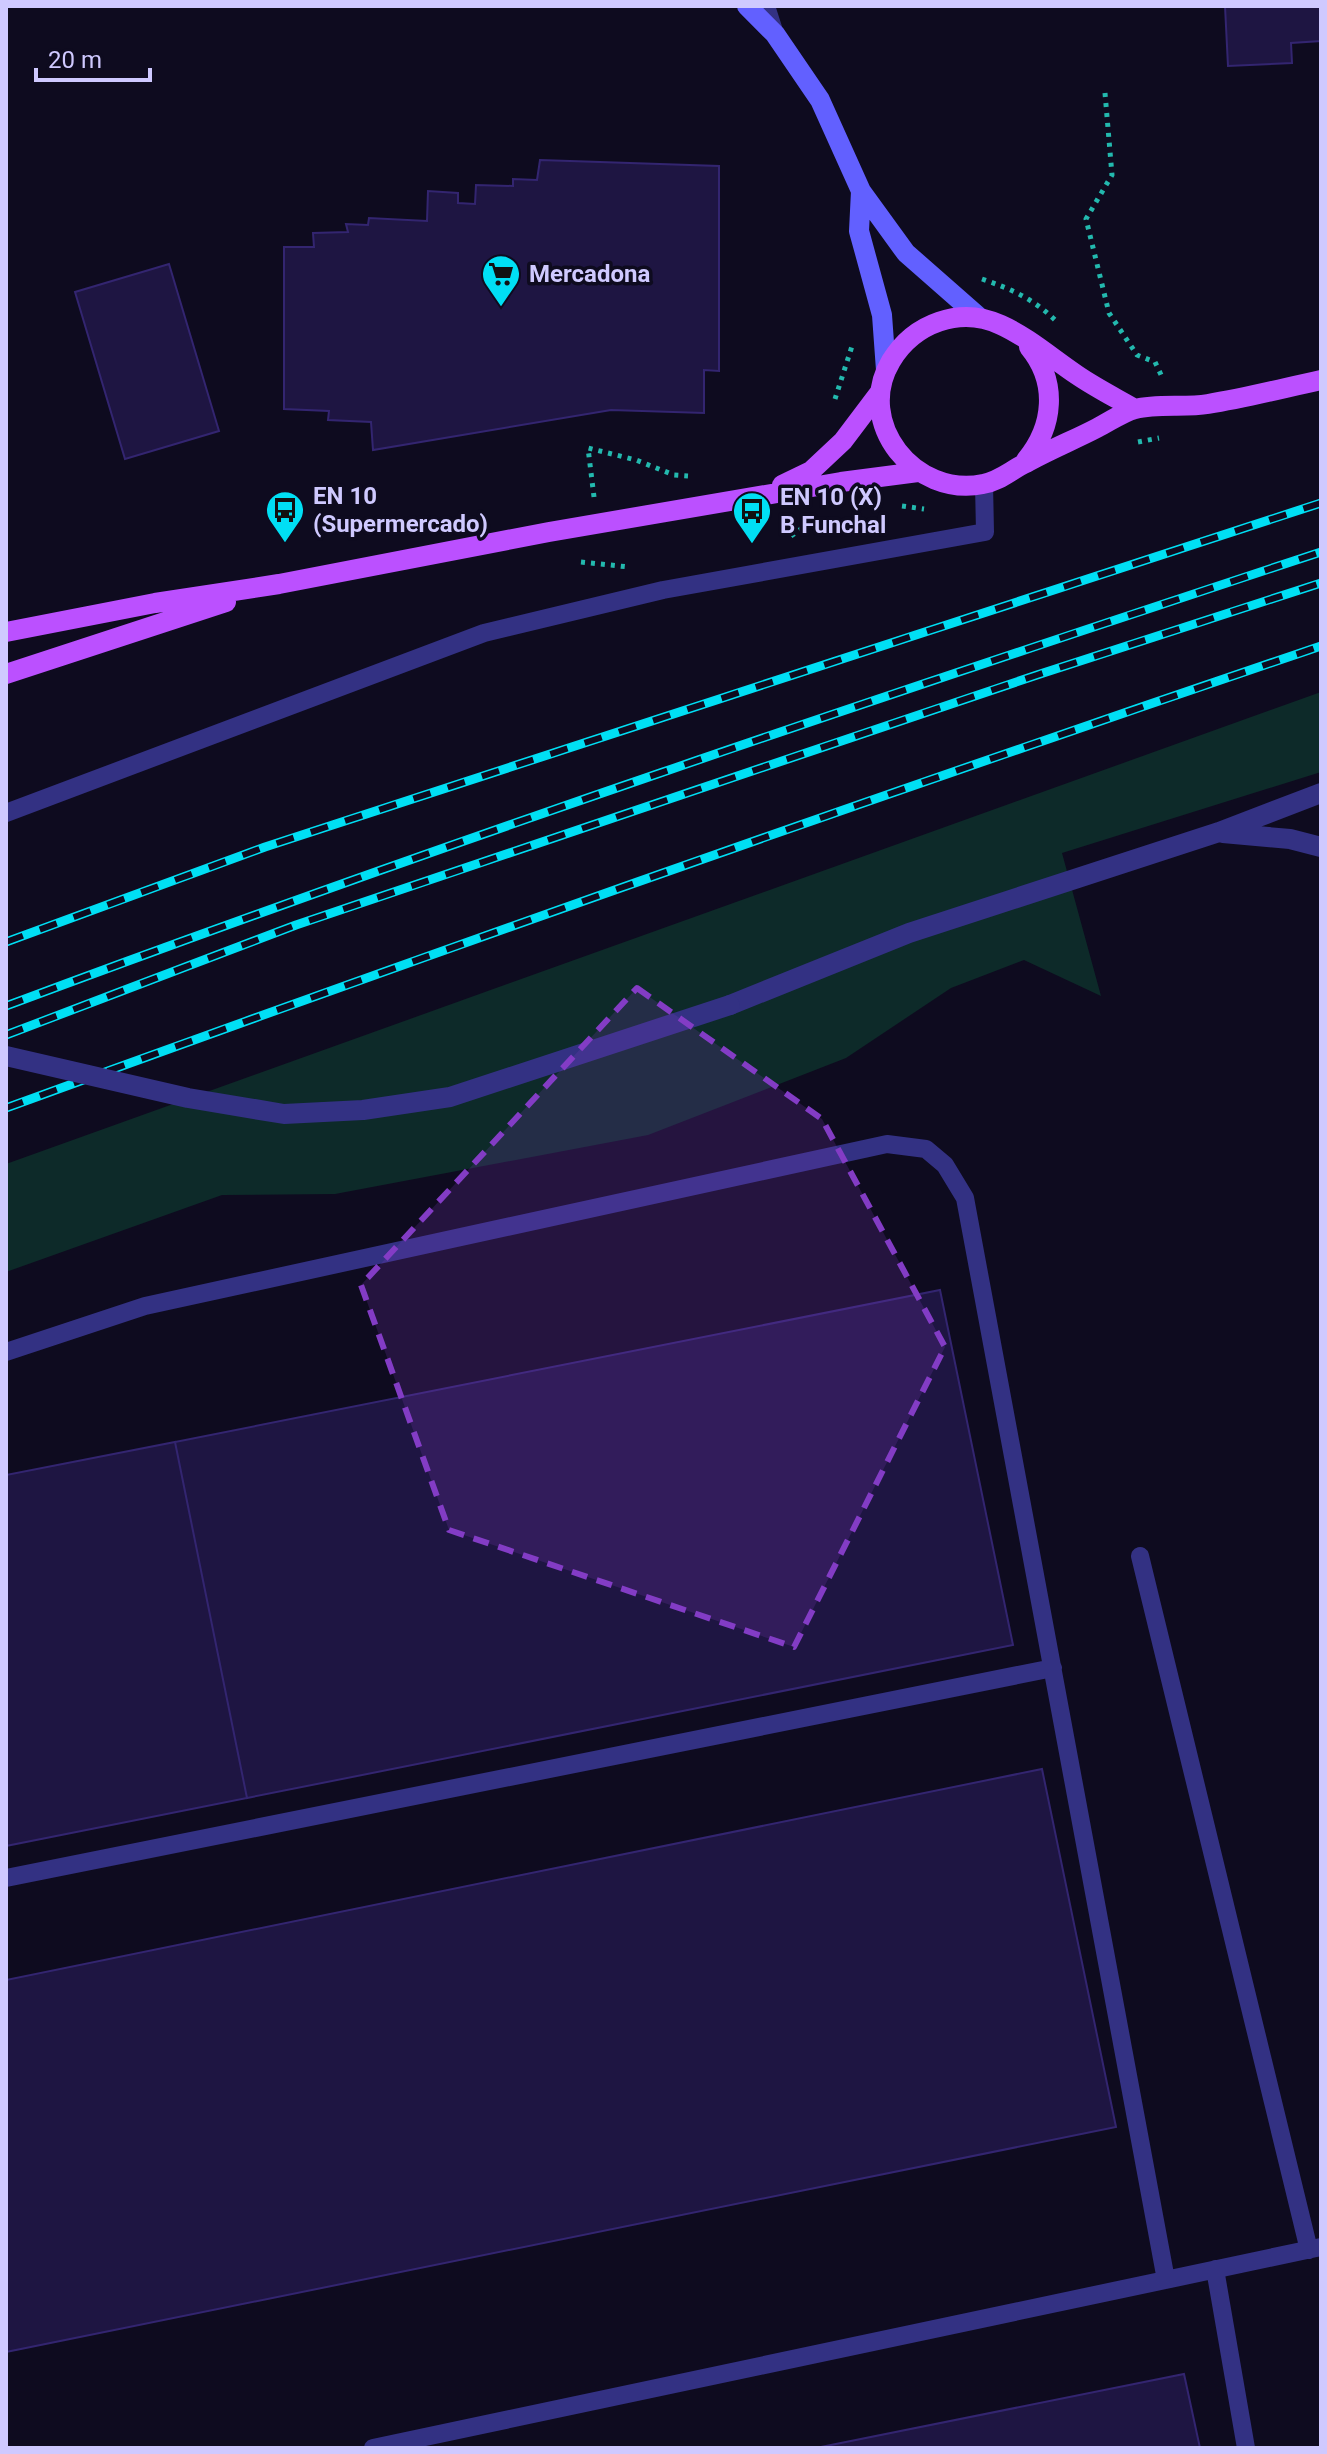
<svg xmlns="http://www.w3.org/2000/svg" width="1327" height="2454" viewBox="0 0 1327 2454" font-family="Roboto,sans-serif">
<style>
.green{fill:#0d2a29}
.building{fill:#1e1542;stroke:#332570;stroke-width:2}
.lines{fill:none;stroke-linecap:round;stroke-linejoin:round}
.path{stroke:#23b9ae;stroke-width:5;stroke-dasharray:4 6;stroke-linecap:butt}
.service{stroke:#333183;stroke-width:18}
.minor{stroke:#333183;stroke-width:20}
.secondary{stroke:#6260ff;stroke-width:20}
.primary{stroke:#bb50ff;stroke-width:20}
.rail-casing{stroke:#00dff4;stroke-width:9}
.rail{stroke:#0e0b1f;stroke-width:6;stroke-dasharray:18;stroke-linecap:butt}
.minor-bridge{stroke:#333183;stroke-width:20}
.marked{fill:#833cc5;fill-opacity:0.2;stroke:#833cc5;stroke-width:6;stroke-dasharray:16 10;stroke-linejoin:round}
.labels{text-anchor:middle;stroke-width:7;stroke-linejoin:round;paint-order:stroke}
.poi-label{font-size:24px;font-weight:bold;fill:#cfc9ff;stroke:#0e0b1f;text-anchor:start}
</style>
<rect width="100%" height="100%" fill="#0e0b1f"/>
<path class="green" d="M1321,692V772L1062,853L1101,996L1024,960L951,988L846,1058L648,1135L335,1194L222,1195L6,1272V1164Z"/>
<path class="building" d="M1225,6H1321V41L1291,43L1292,63L1228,66Z
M540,160L719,166V371L704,370V413L611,410L373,450L371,422L328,420L329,411L284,409V247H314L313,233L348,232L346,224L368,225L369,218L427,221L428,191L458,193V203L475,204L476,185L513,186V179L537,180Z
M169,264L219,431L125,459L75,292Z
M940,1290L1013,1645L247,1798L175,1442Z
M175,1442L247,1798L6,1846V1475Z
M1042,1769L1116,2127L6,2352V1980Z
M1184,2374L1200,2448H816Z"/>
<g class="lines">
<path class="path" d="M1105,93L1112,175L1086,219L1109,313L1137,355L1155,362L1163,379
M982,279C1011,289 1034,299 1056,321
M835,399L853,343
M1138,442L1159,438
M594,497L588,448L636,460L674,475L688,476
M902,506L924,509
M791,536L815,519
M581,562L629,567"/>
<path class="service" d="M766,6L775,34
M6,813L484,633L663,590L985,532L984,484
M6,1352L145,1306L887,1144L926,1149L945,1165L965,1198L1166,2280
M1140,1556L1309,2250
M6,1878L1053,1668
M1215,2269L1246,2448
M373,2448L1321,2247"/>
<path class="minor" d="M1223,833L1290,839L1321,847
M730,1005L909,933L1219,832L1321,793"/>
<path class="secondary" d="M747,6L775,34L820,100L861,191L906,253L980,318
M861,191L859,231L882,315L886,370"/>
<path class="primary" d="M1135,409C1116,398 1096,388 1077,375C1053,359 1028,337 1001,325C960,306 914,323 891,361C854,423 915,498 983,484C1000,481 1011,470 1026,463C1049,450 1074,440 1097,428C1109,422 1123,412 1135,409C1158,403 1185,408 1208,404C1246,398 1284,388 1321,380
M1026,460C1054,426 1058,382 1029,347
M782,485L811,471L843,441L880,392
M6,632L155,603L279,584L549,532L841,482L918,472
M6,674L226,602"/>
<defs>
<path id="rail" d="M6,942L265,847L1321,503
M6,1006C441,844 880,697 1321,552
M6,1035L296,925L1037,675L1321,583
M6,1108C443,949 881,795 1321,646"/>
</defs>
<use href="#rail" class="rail-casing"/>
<use href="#rail" class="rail"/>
<path class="minor-bridge" d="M6,1056L188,1098L284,1114L363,1110L450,1097L730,1005"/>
</g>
<path class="marked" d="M637,988L822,1119L945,1347L794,1647L449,1530L361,1285Z"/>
<defs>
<symbol id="supermarket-pin" viewBox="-11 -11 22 30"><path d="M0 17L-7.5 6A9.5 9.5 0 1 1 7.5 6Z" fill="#00dff4" stroke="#0e0b1f"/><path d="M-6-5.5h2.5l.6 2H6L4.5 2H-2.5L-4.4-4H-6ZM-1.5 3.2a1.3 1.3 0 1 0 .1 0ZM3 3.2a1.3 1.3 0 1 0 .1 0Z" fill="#111"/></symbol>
<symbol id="bus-pin" viewBox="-11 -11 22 30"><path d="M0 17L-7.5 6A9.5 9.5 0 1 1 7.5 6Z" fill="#00dff4" stroke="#0e0b1f"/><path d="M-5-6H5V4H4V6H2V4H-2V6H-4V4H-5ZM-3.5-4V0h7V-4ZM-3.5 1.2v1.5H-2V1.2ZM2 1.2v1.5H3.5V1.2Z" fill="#111"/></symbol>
</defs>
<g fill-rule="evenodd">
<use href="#supermarket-pin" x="479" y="252" width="44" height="60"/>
<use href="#bus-pin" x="263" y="488" width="44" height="60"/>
<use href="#bus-pin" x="730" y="489" width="44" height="60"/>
</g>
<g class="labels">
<g class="poi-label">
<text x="529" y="282">Mercadona</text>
<text x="313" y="504">EN 10<tspan x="313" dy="28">(Supermercado)</tspan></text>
<text x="780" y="505">EN 10 (X)<tspan x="780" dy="28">B Funchal</tspan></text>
</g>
</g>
<rect width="1327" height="2454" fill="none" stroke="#cfc9ff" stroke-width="16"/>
<path d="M36 68v12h114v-12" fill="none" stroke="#cfc9ff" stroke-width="4"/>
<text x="48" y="68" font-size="24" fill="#cfc9ff" stroke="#0e0b1f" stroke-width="6" paint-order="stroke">20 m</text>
</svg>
